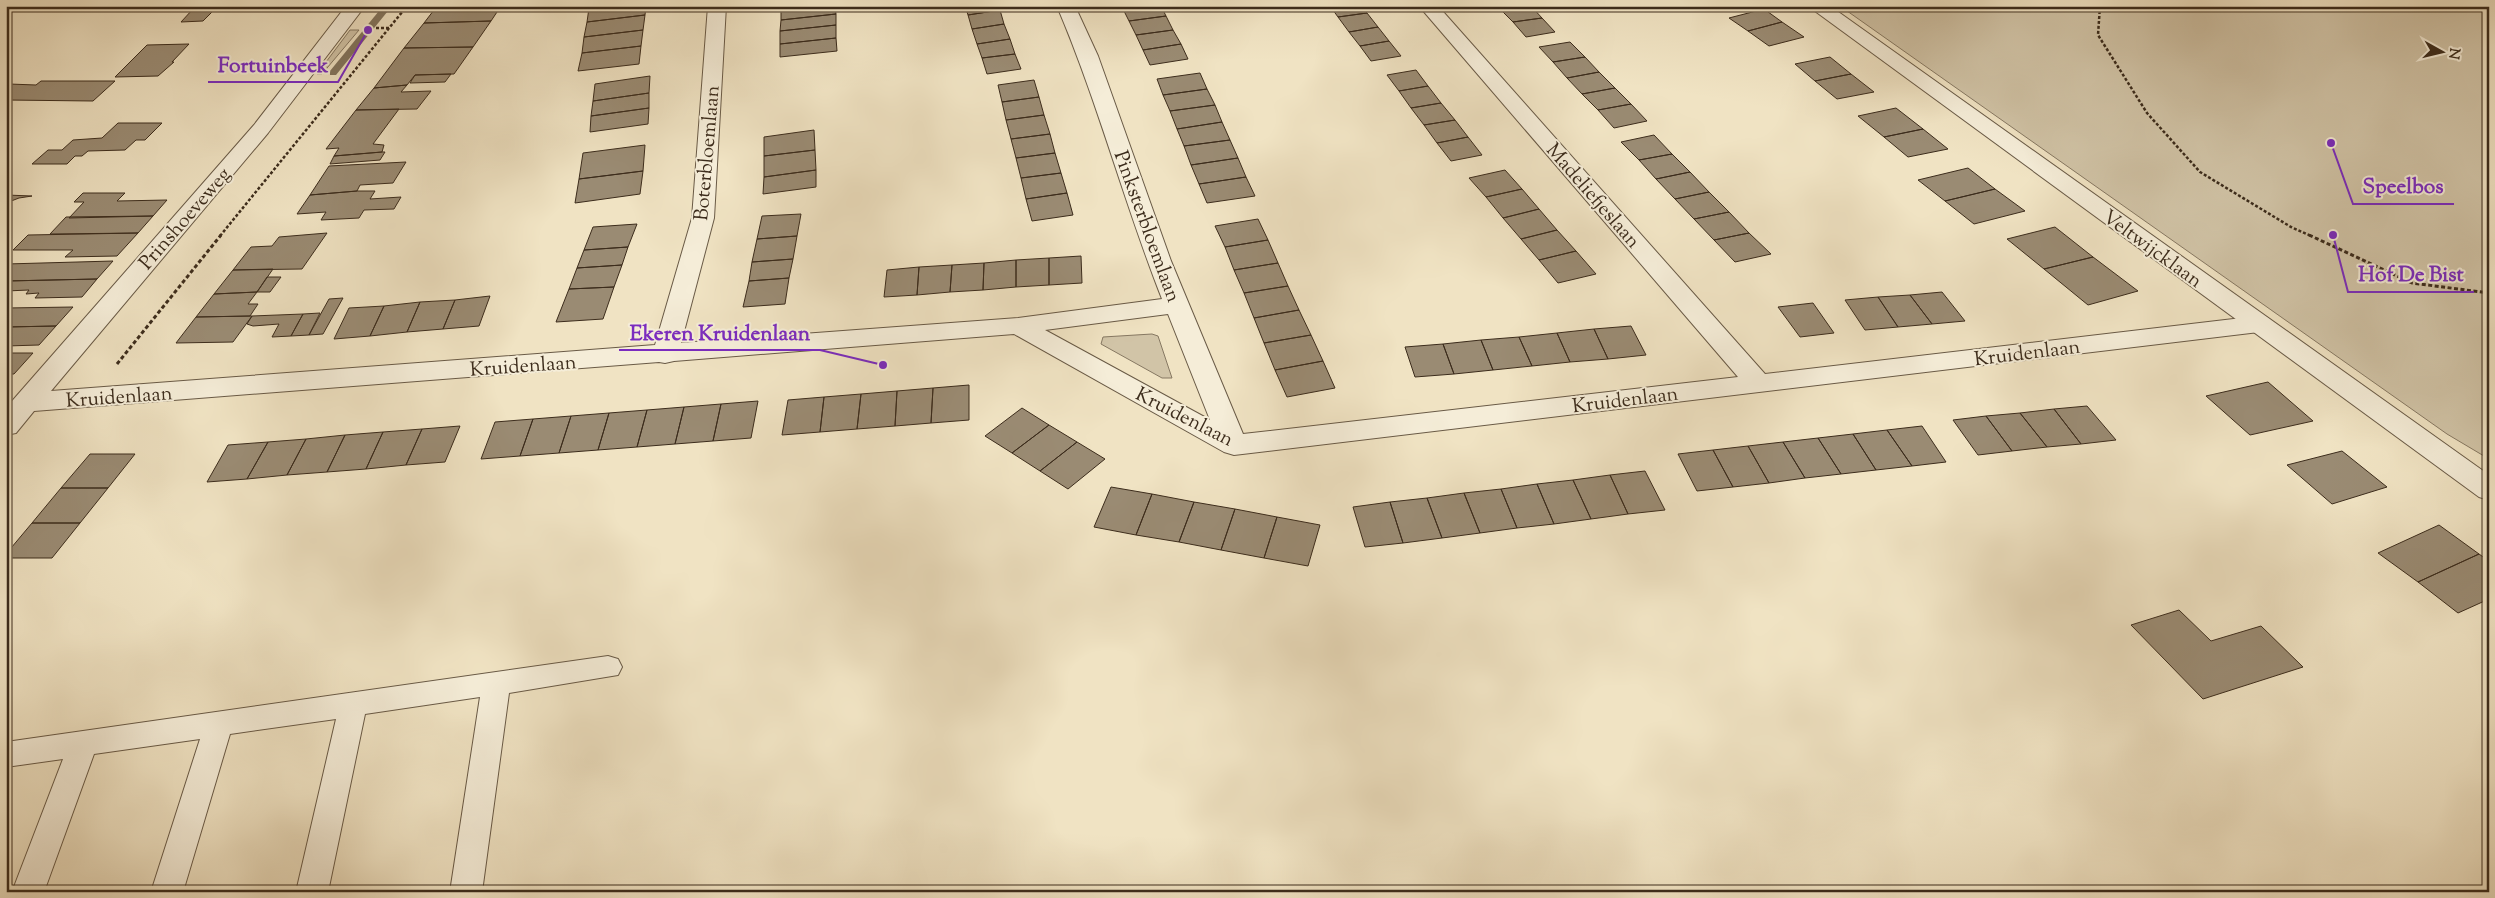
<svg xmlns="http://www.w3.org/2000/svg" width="2495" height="898" viewBox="0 0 2495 898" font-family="'Sorts Mill Goudy',serif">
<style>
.green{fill:#d1c4a7;stroke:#867862}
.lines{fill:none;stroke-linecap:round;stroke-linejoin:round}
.stream{fill:#83755e;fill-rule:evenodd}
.building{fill:#9a8b73;stroke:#3c2c1c}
.service-casing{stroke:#695a46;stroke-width:2}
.minor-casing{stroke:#695a46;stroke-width:2}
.tertiary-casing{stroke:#695a46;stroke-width:2}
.path-far1{stroke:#3c2c1c;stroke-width:2.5;stroke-dasharray:3 2;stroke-linecap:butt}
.path{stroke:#3c2c1c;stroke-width:3;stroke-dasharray:4 2.5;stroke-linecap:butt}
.service{fill:#f5edd8;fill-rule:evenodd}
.minor{fill:#f5edd8;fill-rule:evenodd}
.tertiary{fill:#f5edd8;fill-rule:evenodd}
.labels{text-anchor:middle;stroke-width:4;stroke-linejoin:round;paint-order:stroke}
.street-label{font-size:20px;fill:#3c2c1c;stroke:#f5edd8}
.leader{fill:none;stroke:#7b2cbf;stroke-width:2}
.callout-dot{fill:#7b2cbf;stroke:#f5edd8;stroke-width:2}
.callout-label{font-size:21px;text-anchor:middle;font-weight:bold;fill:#7b2cbf;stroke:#f5edd8;stroke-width:4;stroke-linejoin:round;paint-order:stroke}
</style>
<rect width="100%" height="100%" fill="#f0e3c3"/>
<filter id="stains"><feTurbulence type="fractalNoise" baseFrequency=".004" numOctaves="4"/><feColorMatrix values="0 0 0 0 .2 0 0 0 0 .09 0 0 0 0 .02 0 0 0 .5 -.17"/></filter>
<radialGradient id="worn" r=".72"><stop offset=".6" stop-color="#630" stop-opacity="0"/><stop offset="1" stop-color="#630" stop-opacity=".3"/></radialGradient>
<path class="green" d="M1840,6H2489V459L2447,434Z
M350,30H359L322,74H317Z
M1152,334L1158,336L1172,378H1162L1101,344L1103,337Z"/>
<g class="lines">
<path class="stream" d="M383,6H392L336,75H330V71Z"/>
</g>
<path class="building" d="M437,6H501L491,21L424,23Z
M601,6H646L645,15L587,22L589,8Z
M798,6H835L836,14L781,20V8Z
M965,6H998L1000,10L968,15Z
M1161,6L1166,16L1129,21L1122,7Z
M1330,6H1361L1367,13L1338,17Z
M1515,6H1531L1542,18L1513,22L1500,9Z
M193,9H215L203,21L181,22Z
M1764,9L1782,22L1748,31L1729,18Z
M1000,10L1004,24L972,29L968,15Z
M1367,13L1378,27L1349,32L1338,17Z
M836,14V25L780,31L781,20Z
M645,15L643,30L584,37L587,22Z
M1166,16L1173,30L1136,35L1129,21Z
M1542,18L1555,32L1526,37L1513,22Z
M491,21L473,47L404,48L424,23Z
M1782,22L1804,37L1769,46L1748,31Z
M1004,24L1010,39L977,44L972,29Z
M836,25V38L780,44V31Z
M1378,27L1389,41L1360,46L1349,32Z
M643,30L641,46L582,53L584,37Z
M1173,30L1181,44L1143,50L1136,35Z
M836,38L837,51L780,57V44Z
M1010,39L1015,54L982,58L977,44Z
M1389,41L1401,56L1371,61L1360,46Z
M1570,42L1585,57L1553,62L1539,47Z
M189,44L172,62H174L158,76L115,77L147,45Z
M1181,44L1188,59L1150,65L1143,50Z
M641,46L639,64L578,71L582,53Z
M473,47L454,74L415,75L407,85L374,88L404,48Z
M1015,54L1021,69L987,74L982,58Z
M1585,57L1599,72L1567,78L1553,62Z
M1830,57L1851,74L1815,81L1795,64Z
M1416,70L1428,86L1399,91L1387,75Z
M1599,72L1615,88L1582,94L1567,78Z
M1200,73L1207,89L1163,95L1157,79Z
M451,74L445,82L410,83L415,75Z
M1851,74L1874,92L1837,99L1815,81Z
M650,76L649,93L593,101L595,84Z
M1034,80L1039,97L1002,102L998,85Z
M41,81H115L93,101L6,100V86L9,84L36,85Z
M407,85L401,92L431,91L417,109L356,110L374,88Z
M1428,86L1441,103L1411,108L1399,91Z
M1615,88L1631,104L1598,110L1582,94Z
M1207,89L1215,105L1170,111L1163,95Z
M649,93V108L591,116L593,101Z
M1039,97L1044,115L1006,120L1002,102Z
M1441,103L1455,120L1424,125L1411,108Z
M1631,104L1647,121L1614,128L1598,110Z
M1215,105L1222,122L1177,129L1170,111Z
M649,108L648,124L590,132L591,116Z
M1896,108L1923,129L1884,137L1858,116Z
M399,109L373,144L384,145L382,152L334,156L339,148L326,149L356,110Z
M1044,115L1050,134L1011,139L1006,120Z
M1455,120L1468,137L1437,143L1424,125Z
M1222,122L1230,140L1184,146L1177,129Z
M118,123H162L145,140H136L125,150L88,151L82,156H75L67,164H32L48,150H62L73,140L102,138Z
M1923,129L1948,149L1908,157L1884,137Z
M814,130L815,150L764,156V137Z
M1050,134L1055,153L1016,158L1011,139Z
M1654,135L1672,154L1639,160L1621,142Z
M1468,137L1482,155L1451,161L1437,143Z
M1230,140L1238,158L1191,165L1184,146Z
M645,145L643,171L579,179L583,153Z
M815,150L816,170L764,177V156Z
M382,152H385L380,160L330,164L334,156Z
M1055,153L1061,173L1021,178L1016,158Z
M1672,154L1690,172L1656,179L1639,160Z
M1238,158L1246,177L1199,184L1191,165Z
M406,162L393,183L360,185L357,191L310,195L329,166Z
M1968,168L1995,189L1945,201L1918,180Z
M816,170V187L763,194L764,177Z
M1505,170L1522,189L1486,197L1469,178Z
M643,171L640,194L575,203L579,179Z
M1690,172L1709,192L1675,199L1656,179Z
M1061,173L1067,193L1026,199L1021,178Z
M1246,177L1255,196L1207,203L1199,184Z
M1522,189L1539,209L1503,218L1486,197Z
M1995,189L2025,211L1974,224L1945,201Z
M357,191H375L370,199L401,197L394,209L364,210L359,218L321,220L326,212L297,214L310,195Z
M1709,192L1729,212L1694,219L1675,199Z
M83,193H125L117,201L167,200L153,216L69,218L84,202H74Z
M1067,193L1073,215L1032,221L1026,199Z
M6,195L32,196L19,198L6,203Z
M1539,209L1557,230L1521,239L1503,218Z
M1729,212L1749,233L1714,240L1694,219Z
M801,214L797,236L757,239L762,216Z
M153,216L138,233L50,234L66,217Z
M1258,219L1268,240L1225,247L1215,226Z
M637,224L628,247L584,250L593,227Z
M2055,227L2093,257L2044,269L2007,239Z
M1557,230L1576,251L1539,260L1521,239Z
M138,233L117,256L65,257L73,250H13L28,235Z
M327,233L302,269L233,270L251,247L272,246L279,237Z
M1749,233L1771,254L1735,262L1714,240Z
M797,236L793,259L752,262L757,239Z
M1268,240L1278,263L1234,270L1225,247Z
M628,247L622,265L577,268L584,250Z
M1576,251L1596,274L1558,283L1539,260Z
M1081,256L1082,283L1049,285V258Z
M2093,257L2138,291L2088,305L2044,269Z
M1049,258V285L1016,287V260Z
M793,259L789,278L749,281L752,262Z
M1016,260V287L983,290L984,263Z
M113,261L97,279L6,281V264Z
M984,263L983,290L950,292L952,265Z
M1278,263L1288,286L1244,293L1234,270Z
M622,265L614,287L569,289L577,268Z
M952,265L950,292L917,295L919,267Z
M919,267L917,295L884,297L887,270Z
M273,269L257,292L214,294L233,270Z
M267,277H281L270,292H257Z
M789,278L785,304L743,307L749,281Z
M97,279L82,297L35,298L39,293L26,294L29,290L6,291V281Z
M1288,286L1299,310L1254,318L1244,293Z
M614,287L603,319L556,322L569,289Z
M257,292L248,304H258L250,316L196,317L214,294Z
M1942,292L1965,321L1932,324L1910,295Z
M1910,295L1932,324L1898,327L1878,297Z
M490,296L479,326L443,329L455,300Z
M1878,297L1898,327L1865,330L1845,300Z
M343,298L323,334L309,335L329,299Z
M455,300L443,329L407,332L420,302Z
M420,302L407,332L370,336L384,306Z
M1813,303L1834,333L1800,337L1778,307Z
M384,306L370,336L334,339L349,308Z
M73,307L56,326L6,327V308Z
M1299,310L1311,335L1264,343L1254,318Z
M320,313L309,335L291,336L303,314Z
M303,314L291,336L272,337L279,324L253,326L247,324L252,316Z
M252,316L233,342L176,343L196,317Z
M56,326L39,345L6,346V327Z
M1631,326L1646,355L1608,359L1594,329Z
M1594,329L1608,359L1570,362L1557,333Z
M1557,333L1570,362L1532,366L1519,337Z
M1311,335L1323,361L1275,370L1264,343Z
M1519,337L1532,366L1493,370L1481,340Z
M1481,340L1493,370L1454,374L1443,344Z
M1443,344L1454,374L1415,377L1405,347Z
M6,353H33L14,374H6Z
M1323,361L1335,388L1287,397L1275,370Z
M2268,382L2313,421L2250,435L2206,396Z
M969,385V420L931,423L933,388Z
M933,388L931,423L895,426L897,391Z
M897,391L895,426L857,429L861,394Z
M861,394L857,429L820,432L824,397Z
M824,397L820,432L782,435L788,400Z
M758,401L751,438L713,441L721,404Z
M721,404L713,441L675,444L684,407Z
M2087,406L2116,440L2081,444L2054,409Z
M684,407L675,444L637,447L647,410Z
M1022,408L1049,425L1012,453L985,436Z
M2054,409L2081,444L2047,447L2020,413Z
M647,410L637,447L598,450L609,413Z
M609,413L598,450L559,453L571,416Z
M2020,413L2047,447L2012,451L1986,416Z
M571,416L559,453L520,456L533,419Z
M1986,416L2012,451L1978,455L1953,420Z
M533,419L520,456L481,459L495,422Z
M1049,425L1077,442L1040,471L1012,453Z
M460,426L445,462L406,465L422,429Z
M1922,426L1946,462L1912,466L1887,430Z
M422,429L406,465L366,469L383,432Z
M1887,430L1912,466L1876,470L1853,434Z
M383,432L366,469L327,472L345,435Z
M1853,434L1876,470L1841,474L1818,438Z
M345,435L327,472L287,475L306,439Z
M1818,438L1841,474L1805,478L1783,442Z
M306,439L287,475L247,479L268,442Z
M268,442L247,479L207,482L228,445Z
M1077,442L1105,459L1068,489L1040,471Z
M1783,442L1805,478L1769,483L1748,446Z
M1748,446L1769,483L1733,487L1713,450Z
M1713,450L1733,487L1697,491L1678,454Z
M2342,451L2387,487L2332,504L2287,465Z
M90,454H135L108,488H61Z
M1645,471L1665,510L1628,514L1610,475Z
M1610,475L1628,514L1591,519L1573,480Z
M1573,480L1591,519L1554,524L1537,484Z
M1537,484L1554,524L1517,528L1501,489Z
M1111,487L1152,494L1136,535L1094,527Z
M61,488H108L80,523H32Z
M1501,489L1517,528L1480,533L1464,493Z
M1464,493L1480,533L1442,538L1427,498Z
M1152,494L1194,502L1179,542L1136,535Z
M1427,498L1442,538L1403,543L1390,502Z
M1194,502L1235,509L1221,550L1179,542Z
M1390,502L1403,543L1365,547L1353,507Z
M1235,509L1277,517L1264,558L1221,550Z
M1277,517L1320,525L1308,566L1264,558Z
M32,523H80L52,558H6V554Z
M2439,525L2479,554L2418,582L2378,553Z
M2479,554L2489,561V599L2458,613L2418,582Z
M2179,610L2211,641L2261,626L2303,667L2203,699L2131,625Z"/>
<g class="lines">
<defs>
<path id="service" d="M608,656L618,659L622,667L618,675L509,693L482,892H450L480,697L365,714L328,892H296L336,719L230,734L183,892H151L200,739L94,754L44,892H12L63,759L6,767V742Z"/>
<path id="minor" d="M346,6H365L268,133L51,391L655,345L692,218L708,6H726L714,218L681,343L1018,318L1162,299C1124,203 1098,102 1057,6H1075L1098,56L1171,261L1243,434L1738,377L1419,6H1438L1765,374L2259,316L2268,318L2272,324L2268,330L2259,332L1234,455L1224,452L1014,334L674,361L665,363L659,362L34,411L16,433L6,435V408L254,125ZM1168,314L1210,420L1045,330Z"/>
<path id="tertiary" d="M1808,6H1830L2489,475V500L2479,497Z"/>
</defs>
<use href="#service" class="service-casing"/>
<use href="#minor" class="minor-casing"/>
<use href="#tertiary" class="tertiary-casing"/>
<path class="path-far1" d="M2100,6L2098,35L2147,113L2200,172L2291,227L2311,236
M376,28H389
M220,236L407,6"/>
<path class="path" d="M2309,235L2412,283L2489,293
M117,364L221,235"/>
<use href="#service" class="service"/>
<use href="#minor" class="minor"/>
<use href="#tertiary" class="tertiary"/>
</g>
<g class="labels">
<g class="street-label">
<text transform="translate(706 153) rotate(-85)" y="7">Boterbloemlaan</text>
<text transform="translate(1594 195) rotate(49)" y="7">Madeliefjeslaan</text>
<text transform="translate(184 218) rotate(-49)" y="7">Prinshoeveweg</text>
<text transform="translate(1148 226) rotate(70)" y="7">Pinksterbloemlaan</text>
<text transform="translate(2153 248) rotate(36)" y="7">Veltwijcklaan</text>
<text transform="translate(2027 352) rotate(-7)" y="7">Kruidenlaan</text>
<text transform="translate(523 365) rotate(-4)" y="7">Kruidenlaan</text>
<text transform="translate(119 396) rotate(-4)" y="7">Kruidenlaan</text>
<text transform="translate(1625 399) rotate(-7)" y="7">Kruidenlaan</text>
<text transform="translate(1185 416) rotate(27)" y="7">Kruidenlaan</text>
</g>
</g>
<path class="leader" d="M368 30L338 82H208M2331 143L2353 204H2454M2333 235L2348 292H2474M883 365L820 350H619"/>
<g class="callout-dot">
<circle cx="368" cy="30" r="5"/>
<circle cx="2331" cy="143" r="5"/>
<circle cx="2333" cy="235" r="5"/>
<circle cx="883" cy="365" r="5"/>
</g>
<g class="callout-label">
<text x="273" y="72">Fortuinbeek</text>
<text x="2403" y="193">Speelbos</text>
<text x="2411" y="281">Hof De Bist</text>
<text x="720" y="340">Ekeren Kruidenlaan</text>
</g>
<rect width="2495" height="898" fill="none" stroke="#f0e3c3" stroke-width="25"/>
<rect x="8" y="8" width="2480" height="883" fill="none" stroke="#3c2c1c" stroke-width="2.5"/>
<rect x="12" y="12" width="2470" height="873" fill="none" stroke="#3c2c1c"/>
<g transform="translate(2442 52) rotate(98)" stroke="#f5edd8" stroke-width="4" paint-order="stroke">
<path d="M0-4L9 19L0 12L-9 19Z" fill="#3c2c1c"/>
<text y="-8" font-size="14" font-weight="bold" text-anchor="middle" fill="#3c2c1c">N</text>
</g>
<rect width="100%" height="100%" filter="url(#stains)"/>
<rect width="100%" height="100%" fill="url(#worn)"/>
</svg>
